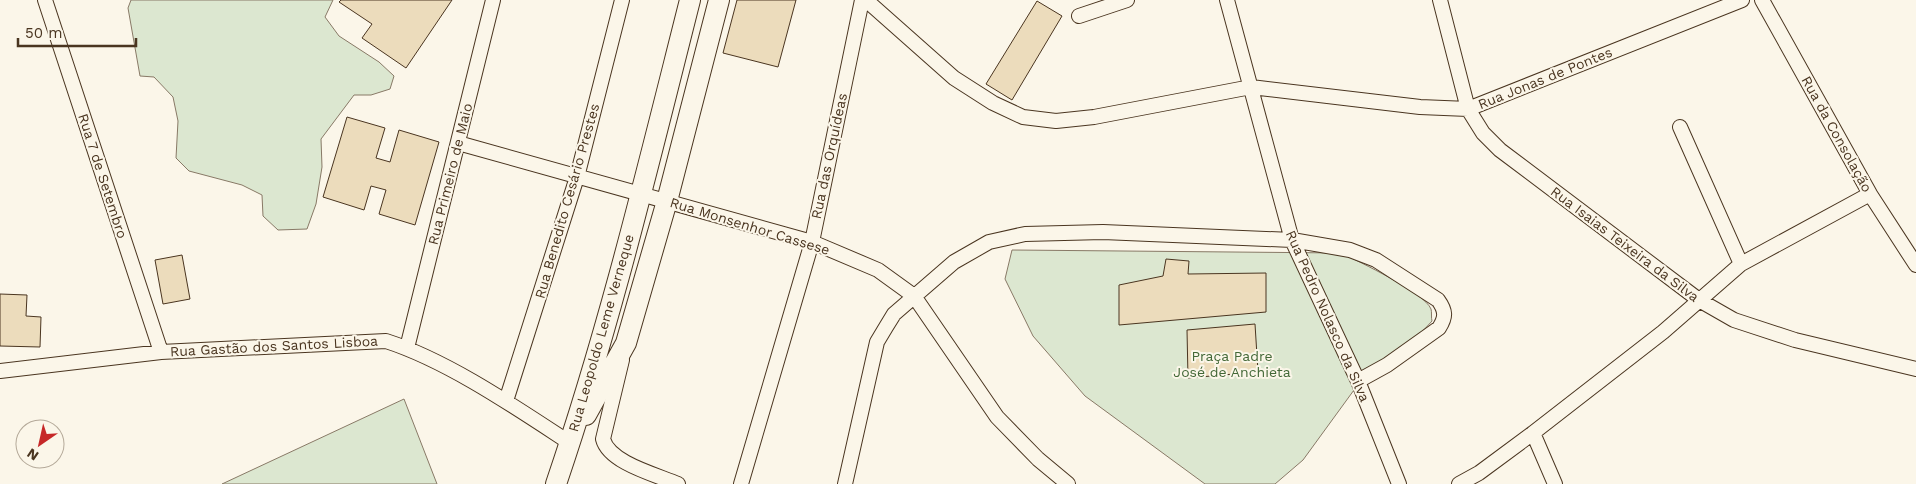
<svg xmlns="http://www.w3.org/2000/svg" width="1916" height="484" viewBox="0 0 1916 484" font-family="'Work Sans',sans-serif">
<style>
.green{fill:#dce7d0;stroke:#887966}
.building{fill:#ecdcbc;stroke:#4a3520}
.lines{fill:none;stroke-linecap:round;stroke-linejoin:round}
.minor-casing{stroke:#4a3520;stroke-width:16}
.secondary-casing{stroke:#4a3520;stroke-width:22}
.minor{stroke:#fbf6e9;stroke-width:14}
.secondary{stroke:#fbf6e9;stroke-width:20}
.labels{text-anchor:middle;stroke-width:4;stroke-linejoin:round;paint-order:stroke}
.street-label{font-size:14px;fill:#4a3520;stroke:#fbf6e9}
.park-label{font-size:14px;fill:#436837;stroke:#fbf6e9}
</style>
<rect width="100%" height="100%" fill="#fbf6e9"/>
<path class="green" d="M131,0H333L325,17L339,36L379,62L394,76L390,89L371,95H354L321,139L322,167L316,204L307,229L278,230L263,216L262,195L242,185L189,171L176,158L178,121L173,97L154,77L140,76L128,8Z
M1012,250L1341,253C1358,261 1425,293 1431,309C1432,312 1431,318 1432,321L1421,333L1354,390L1303,460L1275,484H1205L1085,396L1033,336L1005,279Z
M404,399L437,484H222Z"/>
<path class="building" d="M341,0H452L406,68L362,38L372,24L339,2Z
M737,0H796L778,67L723,53Z
M1037,1L1062,16L1012,100L986,84Z
M347,117L385,128L376,158L390,162L399,130L439,142L415,225L379,214L386,190L371,186L364,210L323,197Z
M182,255L190,299L163,304L155,260Z
M1166,259L1189,261L1188,274L1266,273V312L1119,325V285L1163,276Z
M0,294L27,295L26,316L41,317L40,347L0,346Z
M1255,324L1258,372L1188,378L1187,330Z"/>
<g class="lines">
<defs>
<path id="minor" d="M45,0L161,352
M866,0L954,78L993,103L1023,117L1056,121L1094,117L1251,87L1420,107L1468,109L1742,0
M1227,0L1292,240L1358,381L1399,484
M1440,0L1468,109L1483,133L1500,150L1699,300L1734,320L1795,340L1916,369
M1762,0L1870,194L1916,265
M1079,16L1127,0
M1680,127L1741,264
M458,143L812,242L878,270L914,296L997,417L1038,459L1068,484
M407,348L493,0
M622,360L603,439C609,463 657,475 678,484
M0,371L161,352L386,341C448,361 515,407 570,443
M506,401L577,177L622,0
M1533,433L1555,484
M741,484L812,242L862,0
M845,484L877,342L886,327L894,314L954,262L989,242L1025,234L1103,232L1292,240L1350,250L1376,260L1438,300C1446,311 1446,317 1439,328L1387,365L1358,381
M1459,484L1479,473L1533,433L1663,332L1741,264L1870,194"/>
<path id="secondary" d="M586,415L626,343L667,201L719,0
M556,484C610,326 649,162 690,0"/>
</defs>
<use href="#minor" class="minor-casing"/>
<use href="#secondary" class="secondary-casing"/>
<use href="#minor" class="minor"/>
<use href="#secondary" class="secondary"/>
</g>
<g class="labels">
<g class="street-label">
<text transform="translate(1545 78) rotate(-22)" y="5">Rua Jonas de Pontes</text>
<text transform="translate(1837 134) rotate(61)" y="5">Rua da Consolação</text>
<text transform="translate(829 156) rotate(-78)" y="5">Rua das Orquídeas</text>
<text transform="translate(450 174) rotate(-76)" y="5">Rua Primeiro de Maio</text>
<text transform="translate(103 176) rotate(72)" y="5">Rua 7 de Setembro</text>
<text transform="translate(567 201) rotate(-74)" y="5">Rua Benedito Cesário Prestes</text>
<text transform="translate(750 226) rotate(17)" y="5">Rua Monsenhor Cassese</text>
<text transform="translate(1625 244) rotate(37)" y="5">Rua Isaias Teixeira da Silva</text>
<text transform="translate(1328 316) rotate(66)" y="5">Rua Pedro Nolasco da Silva</text>
<text transform="translate(601 333) rotate(-74)" y="5">Rua Leopoldo Leme Verneque</text>
<text transform="translate(274 346) rotate(-3)" y="5">Rua Gastão dos Santos Lisboa</text>
</g>
<g class="park-label">
<text x="1232" y="361">Praça Padre<tspan x="1232" dy="16">José de Anchieta</tspan></text>
</g>
</g>
<g transform="translate(40 444) rotate(214)"><circle r="24" fill="#fbf6e9" stroke="#b4a999"/>
<path d="M0-4L9 19L0 12L-9 19Z" fill="#c62828"/>
<text y="-8" font-size="14" font-weight="bold" text-anchor="middle" fill="#4a3520">N</text>
</g>
<path d="M18 38v8h118v-8" fill="none" stroke="#4a3520" stroke-width="2.5"/>
<text x="25" y="38" font-size="15" fill="#4a3520" stroke="#fbf6e9" stroke-width="4" paint-order="stroke">50 m</text>
</svg>
